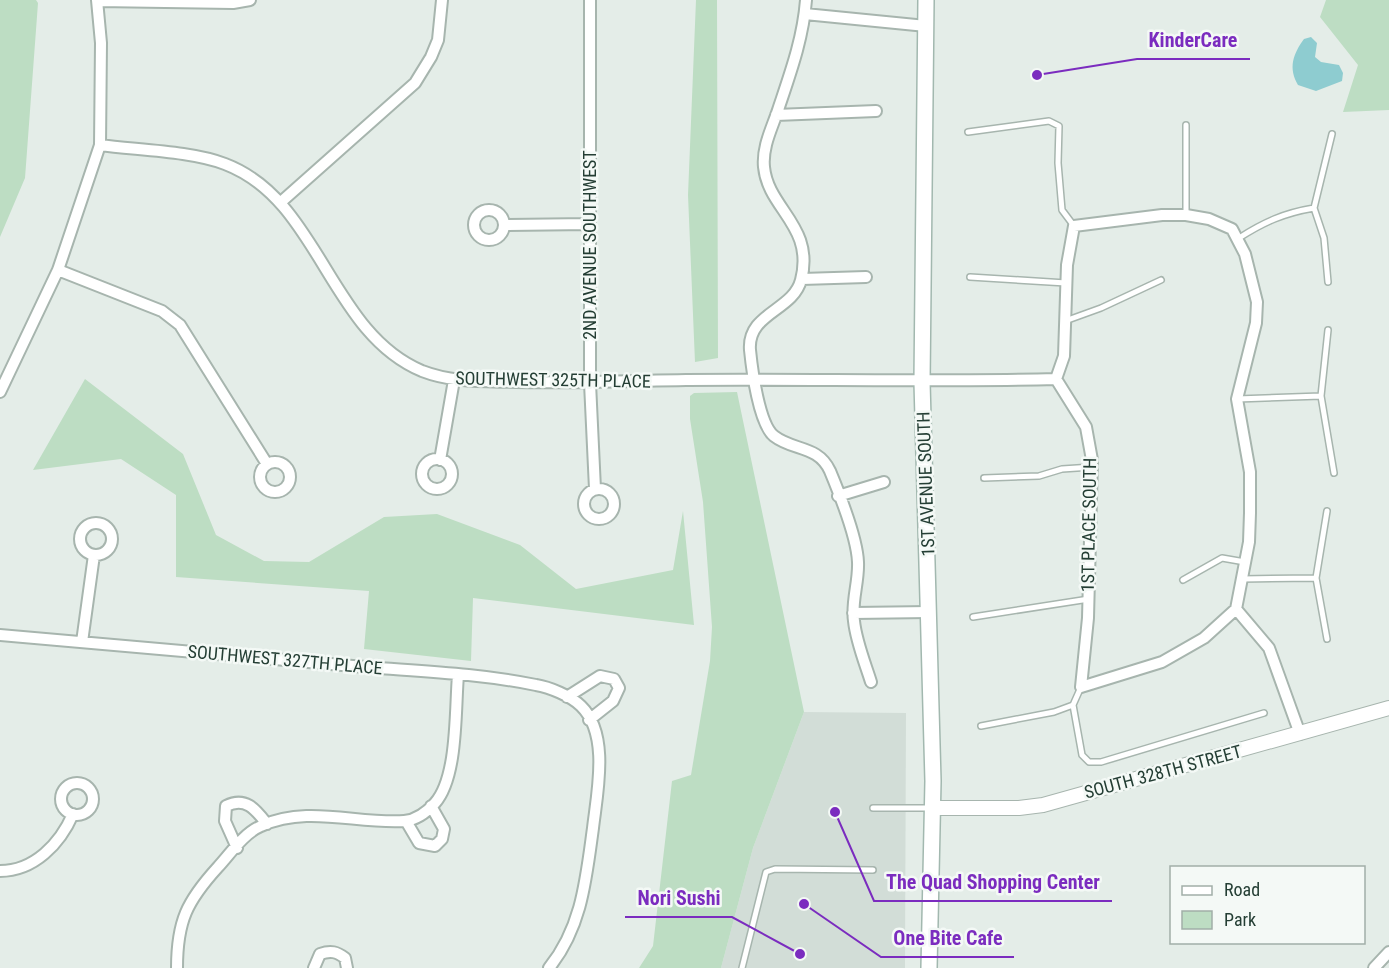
<svg xmlns="http://www.w3.org/2000/svg" width="1389" height="968" viewBox="0 0 1389 968" font-family="'Roboto Condensed',sans-serif">
<style>
.built{fill:#d2ddd7}
.green{fill:#bdddc3}
.water{fill:#8eccd0}
.lines{fill:none;stroke-linecap:round;stroke-linejoin:round}
.service-casing{stroke:#a7b5ae;stroke-width:8}
.minor-casing{stroke:#a7b5ae;stroke-width:14}
.tertiary-casing{stroke:#a7b5ae;stroke-width:16}
.secondary-casing{stroke:#a2b8af;stroke-width:18}
.service{stroke:#fff;stroke-width:5}
.minor{stroke:#fff;stroke-width:10}
.tertiary{stroke:#fff;stroke-width:14}
.secondary{stroke:#fff;stroke-width:15}
.labels{text-anchor:middle;stroke-width:5;stroke-linejoin:round;paint-order:stroke}
.street-label{font-size:18px;fill:#243e34;stroke:#f4f9f6}
.leader{fill:none;stroke:#7b2cbf;stroke-width:2}
.callout-dot{fill:#7b2cbf;stroke:#f4f9f6;stroke-width:2}
.callout-label{font-size:20px;text-anchor:middle;font-weight:bold;fill:#7b2cbf;stroke:#f4f9f6;stroke-width:5;stroke-linejoin:round;paint-order:stroke}
</style>
<rect width="100%" height="100%" fill="#e4ede8"/>
<path class="built" d="M804,712L906,713L905,968H721L753,848Z"/>
<path class="green" d="M0,0H36L38,3L25,178L0,237Z
M696,0H717L718,358L695,362L688,195Z
M1326,0H1389V110L1343,112L1358,65L1320,17Z
M85,379L183,454L216,535L264,561L309,562L384,517L437,514L520,545L576,589L673,570L683,511L694,625L473,598L471,661L364,649L369,591L176,577V495L121,459L33,470Z
M737,392L804,712L753,848L721,968H639L653,946L672,781L691,775L710,661L712,627L703,502L690,419V396L694,393Z"/>
<path class="water" d="M1311,37L1317,43L1315,57L1321,62L1339,65L1343,73L1342,81L1316,91L1298,85C1288,68 1293,54 1304,39Z"/>
<g class="lines">
<defs>
<path id="service" d="M968,132L1049,121L1059,126L1058,163L1062,210L1074,226
M1314,208L1324,238L1328,282
M1186,215V125
M1239,238C1264,222 1284,213 1314,208L1332,134
M970,277L1066,283
M1065,321L1101,308L1161,280
M1321,396L1334,473
M1237,399L1321,396L1328,330
M984,478L1039,476L1062,469L1092,467
M1242,579L1316,578
M1183,580L1222,558L1245,562
M973,617L1089,599
M1327,639L1316,578L1327,511
M1081,687L1073,705L1082,755L1089,762H1101L1264,713
M981,726L1054,712L1073,705
M873,808H931
M742,968L766,872L775,869L873,870"/>
<path id="minor" d="M590,0V383L595,489
M806,0C803,39 790,74 778,110C772,128 762,147 764,167C768,209 815,226 801,280C793,311 747,313 750,350C752,370 759,424 774,436C793,451 818,445 830,471C840,495 857,537 858,562C859,582 851,602 854,621C856,641 865,663 871,682
M98,1L233,3L250,0
M805,14L926,26
M776,115L876,111
M100,145C136,150 192,151 225,164C320,200 329,332 422,371C453,383 484,381 516,382C573,383 629,381 686,380C809,379 933,382 1056,379
M281,202L415,83L431,57L438,40L442,0
M474 225a15 15 0 1 1 30 0a15 15 0 1 1-30 0Z
M504,225L589,224
M58,270L162,311L180,325L267,464
M802,279L866,277
M0,392L58,270L100,145L101,43L97,0
M422 474a15 15 0 1 1 30 0a15 15 0 1 1-30 0Z
M440,460L454,380
M260 477a15 15 0 1 1 30 0a15 15 0 1 1-30 0Z
M584 504a15 15 0 1 1 30 0a15 15 0 1 1-30 0Z
M838,496L884,482
M80 539a16 16 0 1 1 32 0a16 16 0 1 1-32 0Z
M1236,609L1204,638L1162,662L1081,687L1088,618L1092,460L1086,427L1056,379L1064,356L1067,265L1074,226L1162,215H1186L1209,219L1232,229L1245,254L1257,302L1256,323L1237,399L1250,472V513L1249,542L1236,609L1269,648L1300,734
M853,613L930,612
M0,635C114,645 228,655 342,665C406,671 473,672 536,685C549,687 571,696 581,706C610,734 597,793 593,828C586,879 582,927 549,968
M82,642L94,555
M567,697L600,676L614,679L619,688L613,701L589,720
M61 799a16 16 0 1 1 32 0a16 16 0 1 1-32 0Z
M406,821L419,843L435,846L442,839L444,829L431,806
M237,848L225,821L226,806C246,796 256,810 267,824
M0,871C34,871 60,844 73,814
M177,968C177,921 187,901 218,867C230,854 244,833 261,826C308,805 355,824 404,821C417,820 427,812 435,803C458,777 455,710 458,675
M314,968L320,954C331,950 337,952 345,958L347,968
M1374,968L1389,952"/>
<path id="tertiary" d="M933,808H1019L1043,805L1389,708"/>
<path id="secondary" d="M926,0L922,382L933,781L929,968"/>
</defs>
<use href="#service" class="service-casing"/>
<use href="#minor" class="minor-casing"/>
<use href="#tertiary" class="tertiary-casing"/>
<use href="#secondary" class="secondary-casing"/>
<use href="#service" class="service"/>
<use href="#minor" class="minor"/>
<use href="#tertiary" class="tertiary"/>
<use href="#secondary" class="secondary"/>
</g>
<g class="labels">
<g class="street-label">
<text transform="translate(590 245) rotate(-90)" y="6">2ND AVENUE SOUTHWEST</text>
<text transform="translate(553 380) rotate(1)" y="6">SOUTHWEST 325TH PLACE</text>
<text transform="translate(926 484) rotate(-92)" y="6">1ST AVENUE SOUTH</text>
<text transform="translate(1089 525) rotate(-89)" y="6">1ST PLACE SOUTH</text>
<text transform="translate(285 660) rotate(5)" y="6">SOUTHWEST 327TH PLACE</text>
<text transform="translate(1163 772) rotate(-15)" y="6">SOUTH 328TH STREET</text>
</g>
</g>
<path class="leader" d="M1037 75L1137 59H1250M835 812L874 901H1112M800 954L732 917H625M804 904L881 957H1014"/>
<g class="callout-dot">
<circle cx="1037" cy="75" r="6"/>
<circle cx="835" cy="812" r="6"/>
<circle cx="800" cy="954" r="6"/>
<circle cx="804" cy="904" r="6"/>
</g>
<g class="callout-label">
<text x="1193" y="47">KinderCare</text>
<text x="993" y="889">The Quad Shopping Center</text>
<text x="679" y="905">Nori Sushi</text>
<text x="948" y="945">One Bite Cafe</text>
</g>
<rect x="1170" y="866" width="195" height="78" fill="#f4f9f6" stroke="#a1aea8" stroke-width="1.5"/>
<rect x="1182" y="886" width="30" height="9" fill="#ffffff" stroke="#a1aea8" stroke-width="1.5"/>
<text x="1224" y="896" font-size="18" fill="#243e34">Road</text>
<rect x="1182" y="911" width="30" height="18" fill="#bdddc3" stroke="#a1aea8" stroke-width="1.5"/>
<text x="1224" y="926" font-size="18" fill="#243e34">Park</text>
</svg>
